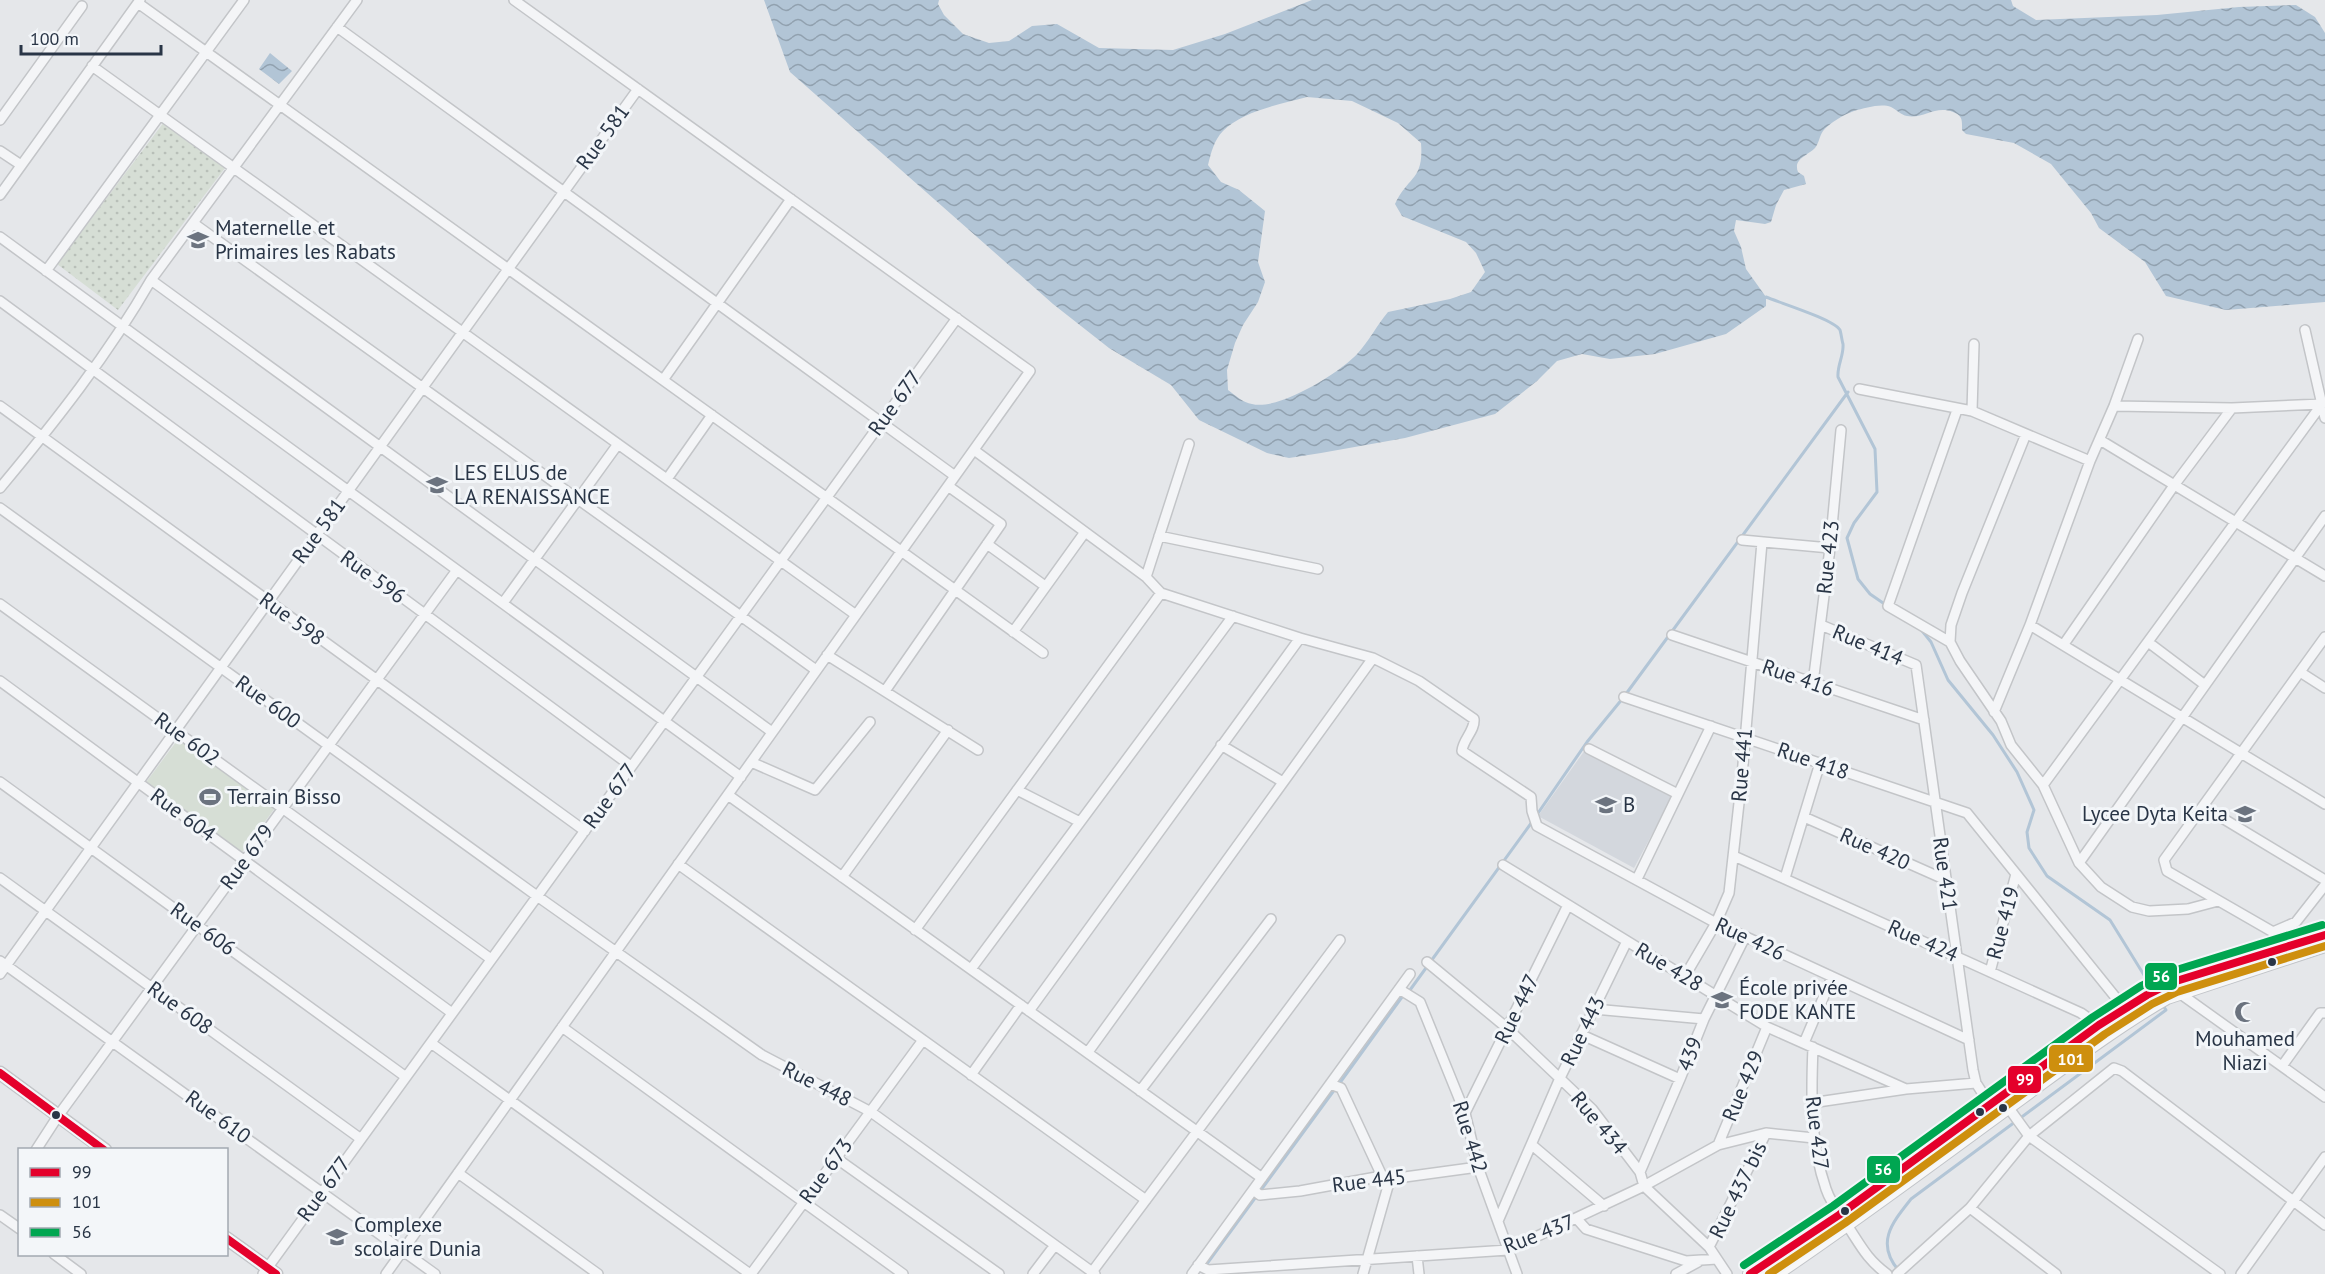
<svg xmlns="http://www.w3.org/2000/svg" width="2325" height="1274" viewBox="0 0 2325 1274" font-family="'PT Sans',sans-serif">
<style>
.built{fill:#d3d7dd}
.green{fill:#d6ded5}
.park{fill:url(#park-dots)}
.water{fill:url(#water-waves);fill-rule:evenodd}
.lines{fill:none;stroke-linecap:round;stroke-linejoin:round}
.stream{stroke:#b2c5d6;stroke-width:3}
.street-casing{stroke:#c3c5c8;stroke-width:12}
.secondary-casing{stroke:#c3c5c8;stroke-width:15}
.primary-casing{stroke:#c1c4c8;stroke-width:16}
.street{stroke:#f4f5f7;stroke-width:9}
.secondary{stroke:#f8f8f8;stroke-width:12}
.primary{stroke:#f8f8f8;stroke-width:14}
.bus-1-casing{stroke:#f3f6f9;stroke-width:12}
.bus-2-casing{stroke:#f3f6f9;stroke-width:12}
.bus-3-casing{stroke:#f3f6f9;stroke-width:12}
.bus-1{stroke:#e4002b;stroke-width:8}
.bus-2{stroke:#ce8f0e;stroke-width:8}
.bus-3{stroke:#00a651;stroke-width:8}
.bus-dot{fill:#293546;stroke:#f3f6f9;stroke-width:2}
.labels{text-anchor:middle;stroke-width:6;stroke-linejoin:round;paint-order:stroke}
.street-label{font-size:21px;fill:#293546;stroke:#f3f6f9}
.poi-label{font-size:21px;fill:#293546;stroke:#f3f6f9;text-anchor:start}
.line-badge{stroke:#f3f6f9;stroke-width:2}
.badge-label{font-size:16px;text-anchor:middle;font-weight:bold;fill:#fff}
</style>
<defs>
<pattern id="park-dots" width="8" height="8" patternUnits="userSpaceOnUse" patternTransform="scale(1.5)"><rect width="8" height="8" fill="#d6ded5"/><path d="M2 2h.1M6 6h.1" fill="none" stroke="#b8bfb8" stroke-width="1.8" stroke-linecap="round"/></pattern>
<pattern id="water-waves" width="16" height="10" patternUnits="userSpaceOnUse" patternTransform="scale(1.5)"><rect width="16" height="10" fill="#b2c5d6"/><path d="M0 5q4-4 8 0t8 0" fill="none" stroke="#91a1af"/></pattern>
</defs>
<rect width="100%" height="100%" fill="#e5e7ea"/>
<path class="built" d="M1585,750L1673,795L1634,868L1538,816Z"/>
<path class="green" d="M179,738L275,808L240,855L144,785Z"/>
<path class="park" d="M164,122L225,168L118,310L57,264Z"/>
<path class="water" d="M764,0H939L938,4L944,15L963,34L989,43L1009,41L1032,26L1057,24L1099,48L1173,50L1225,34L1312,0H2011L2013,6L2036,20L2157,15L2239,7L2296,5L2315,17L2325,33V302L2226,310L2166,296L2145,262L2099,228L2091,213L2051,164L2014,143L1966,134L1962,130C1962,120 1963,116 1953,112C1935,105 1924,119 1907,116C1901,115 1897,110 1891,107C1881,103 1865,108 1854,111C1845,114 1829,123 1823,131C1819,137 1819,143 1815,148C1807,156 1793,159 1798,172L1804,176L1806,184L1784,190L1776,205L1771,222L1765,224L1736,220L1734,231L1741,247L1746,269L1766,297V306L1726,334L1655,354L1610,359L1582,354L1557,361L1537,381L1495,414L1405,438L1321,453L1289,458L1267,453L1199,420L1171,385L1109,348L1053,304L790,72ZM1307,97L1352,101L1398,123L1421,143C1424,181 1408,176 1395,204L1402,216L1466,242L1476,253L1485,272L1471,292L1450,299L1388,312C1377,325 1369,341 1358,353C1340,373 1278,411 1252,404C1243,403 1235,395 1228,390L1227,370L1235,343L1243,325L1258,302L1265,282L1258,262L1265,211L1239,190L1221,182L1208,165C1211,153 1214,140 1223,131C1242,111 1281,104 1307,97Z
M270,53L292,71L279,84L259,69Z"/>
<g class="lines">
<path class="stream" d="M1764,299L1766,297C1780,303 1833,319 1840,330C1841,333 1842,341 1843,344C1844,356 1837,365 1838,377L1875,449L1877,492L1854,523L1847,538L1858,579L1870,594L1886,605
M1919,627L1931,642L1948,680L1993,735L2017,772L2034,810L2027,832L2029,848L2047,876L2110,920L2152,988
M1536,816L1587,742L1623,698L1848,392
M1410,990L1532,822
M1339,1084L1402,997
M1206,1265L1335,1089
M1899,1271C1875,1243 1892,1223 1911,1199L2166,1010L2162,1004"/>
<defs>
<path id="street" d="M138,3L1043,653
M337,27L955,476
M92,66L856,615
M0,120L82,6
M0,151L21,165
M0,195L140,0
M193,223L816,670
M0,237L741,777
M46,271L244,0
M151,280L772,732
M0,301L631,766
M2305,330L2325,418
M663,380L791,199
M1859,389L1972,411L2090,461
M0,406L585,831
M2114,406L2232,408L2322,404
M1972,411L1974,344
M2026,434L1962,593L1951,625L1950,642L1960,661L2001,721L2011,745L2043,785L2079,863L2101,887L2132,907L2149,911L2188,909L2218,901
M2100,440L2325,576
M974,450L1146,577L1161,593L1300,638L1373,658L1419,681L1474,719C1475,731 1463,739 1462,751L1531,797L1532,811L1537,826L1716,923L1969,1040
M667,479L712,415
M0,488C55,422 108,355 151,280L357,0
M0,508L537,896L762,1055L871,1112L1095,1274
M1159,536L1318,569
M1742,540L1830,548
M987,544L1045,586
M1146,577L1189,444
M503,603L618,444
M0,604L491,959
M1821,625L1916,665L1973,1070L1976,1083L1990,1105
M2030,625L2325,804
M1013,632L1085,532
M1672,635L1924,720
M1950,642L1888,606L1957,410
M2148,642L2205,685
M2064,644L2175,484L2232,408
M827,655L978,750
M2300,672L2325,688
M0,681L452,1013
M1813,683L1830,548L1841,430
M885,691L1001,524L948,486
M1624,697L1967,813L2125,1009
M1994,712L2030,625L2090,461L2114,406L2138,339
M1221,745L1283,782
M1589,749L1678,794
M751,762L815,790L870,722
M0,782L406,1077
M2043,785L2322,404
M1017,790L1080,822
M728,795L1262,1178
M2204,807L2325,880
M1804,817L1946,880
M1734,856L2081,1013L2102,1028
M2079,863L2325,516
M678,864L1146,1200
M1503,865L1767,1027L1906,1089
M842,877L948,730
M0,878L361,1139
M1785,878L1820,763
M1637,879L1711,726
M915,930L1161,593
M2273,932L2296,922L2325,885
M2281,947L2273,932L2167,871L2164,860L2325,637
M0,961L435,1274
M1427,962L1507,1028L1592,1109L1640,1172L1644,1186L1709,1247L1727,1274
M971,969L1233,616
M1990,972L2016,874
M0,974L638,89
M1685,976L1716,923L1729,893L1742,776L1762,542
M1399,989L1420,1002L1465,1113L1478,1167L1517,1274
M2178,992L2325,1097
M1594,1009L1704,1019
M1029,1011L1300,638
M562,1027L903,1274
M1582,1035L1680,1079
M431,1043L750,1274
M1804,1043L1832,977
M1813,1047C1811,1095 1810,1143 1826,1189C1831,1204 1841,1216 1849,1228C1862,1248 1868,1260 1887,1274
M1088,1052L1373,658
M2282,1066L2320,1013H2325
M971,1075L1021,1005
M1330,1084L1341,1088L1382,1176
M1140,1091L1271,919
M1811,1103L1906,1089L1976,1083
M2008,1107L2029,1136L2220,1274
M1465,1113L1568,905
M1532,1145L1604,1206
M1718,1145L1767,1027
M36,1150L58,1116L457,570
M836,1158L999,1274
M1640,1172L1680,1079L1704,1019L1745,937
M458,1173L598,1274
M1253,1190L1260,1195L1300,1191L1382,1176L1390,1179L1478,1167
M1970,1208L2056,1274
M0,1215L20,1229
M1577,1219L1586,1229L1686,1261L1717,1259
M1498,1221L1560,1078L1627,941
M1709,1247L1766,1133
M54,1254L81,1274
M1417,1256L1419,1274
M1198,1265L1208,1270L1508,1250L1642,1187L1718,1145L1766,1133L1814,1138
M1092,1272L1340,940
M263,1274L957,318
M386,1274L1030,371L514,0
M751,1274L923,1040
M1033,1274L1055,1245
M1192,1274L1410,974
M1363,1274L1390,1179
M1676,1274L1698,1262
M1897,1274L1970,1208L2029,1136L2114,1068L2122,1071L2325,1225
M2241,1274L2325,1157"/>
<path id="secondary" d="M0,1073L105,1150
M226,1238L276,1274"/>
<path id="primary" d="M1750,1274L1839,1215L2099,1025L2147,995L2173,982L2325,935
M1775,1274C1858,1218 1939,1157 2020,1098C2068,1063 2116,1026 2167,997L2325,945"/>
</defs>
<use href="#street" class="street-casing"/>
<use href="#secondary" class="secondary-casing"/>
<use href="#primary" class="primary-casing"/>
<use href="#street" class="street"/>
<use href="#secondary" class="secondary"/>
<use href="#primary" class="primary"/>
<defs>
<path id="bus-1" d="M0,1073L104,1150
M226,1238L276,1274
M1750,1274L1839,1215L2099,1025L2147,995L2173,982L2325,935"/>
<path id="bus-2" d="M1769,1274L1845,1223L2105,1034L2152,1004L2177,992L2325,946"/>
<path id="bus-3" d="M1744,1265L1833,1206L2093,1017L2141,986L2170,972L2322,925"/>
</defs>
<use href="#bus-1" class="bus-1-casing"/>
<use href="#bus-2" class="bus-2-casing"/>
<use href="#bus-3" class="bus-3-casing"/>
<use href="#bus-1" class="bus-1"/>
<use href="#bus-2" class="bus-2"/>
<use href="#bus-3" class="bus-3"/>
</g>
<defs>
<symbol id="school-bare" viewBox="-9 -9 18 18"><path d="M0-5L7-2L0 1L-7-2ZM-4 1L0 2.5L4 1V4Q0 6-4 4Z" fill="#6b737f" stroke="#f3f6f9" stroke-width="2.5" paint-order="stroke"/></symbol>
<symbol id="stadium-bare" viewBox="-9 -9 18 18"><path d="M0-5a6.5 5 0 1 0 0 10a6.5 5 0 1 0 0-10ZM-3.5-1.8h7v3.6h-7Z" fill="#6b737f" stroke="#f3f6f9" stroke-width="2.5" paint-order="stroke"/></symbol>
<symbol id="mosque-bare" viewBox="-9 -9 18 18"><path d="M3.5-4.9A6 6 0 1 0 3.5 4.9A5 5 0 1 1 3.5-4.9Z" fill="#6b737f" stroke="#f3f6f9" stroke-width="2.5" paint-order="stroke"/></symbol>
</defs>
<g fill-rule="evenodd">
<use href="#school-bare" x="183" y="225" width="30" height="30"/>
<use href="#school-bare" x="422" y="470" width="30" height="30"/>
<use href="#stadium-bare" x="195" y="782" width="30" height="30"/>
<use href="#school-bare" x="1591" y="790" width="30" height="30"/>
<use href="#school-bare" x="2230" y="799" width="30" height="30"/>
<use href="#school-bare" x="1707" y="985" width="30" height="30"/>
<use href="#mosque-bare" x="2230" y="997" width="30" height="30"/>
<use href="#school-bare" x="322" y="1222" width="30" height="30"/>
</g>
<g class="bus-dot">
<circle cx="2272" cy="962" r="5"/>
<circle cx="2003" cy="1108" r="5"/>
<circle cx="1980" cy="1112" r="5"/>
<circle cx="56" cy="1115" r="5"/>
<circle cx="1845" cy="1211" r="5"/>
</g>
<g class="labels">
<g class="street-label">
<text transform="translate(603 137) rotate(-54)" y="7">Rue 581</text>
<text transform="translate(895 403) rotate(-54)" y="7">Rue 677</text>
<text transform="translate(319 531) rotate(-54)" y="7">Rue 581</text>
<text transform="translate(1828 557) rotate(-84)" y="7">Rue 423</text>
<text transform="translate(373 577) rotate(36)" y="7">Rue 596</text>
<text transform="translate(292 619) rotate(36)" y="7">Rue 598</text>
<text transform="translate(1868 645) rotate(23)" y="7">Rue 414</text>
<text transform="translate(1798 678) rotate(19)" y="7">Rue 416</text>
<text transform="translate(268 702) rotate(36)" y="7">Rue 600</text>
<text transform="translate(187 739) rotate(36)" y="7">Rue 602</text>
<text transform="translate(1813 761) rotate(19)" y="7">Rue 418</text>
<text transform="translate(1742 765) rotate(-85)" y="7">Rue 441</text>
<text transform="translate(610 796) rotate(-54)" y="7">Rue 677</text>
<text transform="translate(183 815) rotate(36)" y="7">Rue 604</text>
<text transform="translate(1875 849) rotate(24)" y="7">Rue 420</text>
<text transform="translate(247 857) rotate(-54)" y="7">Rue 679</text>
<text transform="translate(1945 874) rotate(82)" y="7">Rue 421</text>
<text transform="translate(2003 923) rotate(-75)" y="7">Rue 419</text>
<text transform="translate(203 929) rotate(36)" y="7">Rue 606</text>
<text transform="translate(1750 939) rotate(25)" y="7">Rue 426</text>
<text transform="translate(1923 941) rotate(24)" y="7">Rue 424</text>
<text transform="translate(1669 967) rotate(31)" y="7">Rue 428</text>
<text transform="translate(180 1008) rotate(36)" y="7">Rue 608</text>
<text transform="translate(1517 1009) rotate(-64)" y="7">Rue 447</text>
<text transform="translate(1583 1031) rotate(-64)" y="7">Rue 443</text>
<text transform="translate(1690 1054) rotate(-69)" y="7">439</text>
<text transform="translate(817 1084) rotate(27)" y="7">Rue 448</text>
<text transform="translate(1743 1086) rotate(-67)" y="7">Rue 429</text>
<text transform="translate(218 1117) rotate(36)" y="7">Rue 610</text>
<text transform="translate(1599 1123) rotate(50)" y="7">Rue 434</text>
<text transform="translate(1817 1133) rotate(83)" y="7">Rue 427</text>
<text transform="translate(1470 1137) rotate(73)" y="7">Rue 442</text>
<text transform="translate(826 1171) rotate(-54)" y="7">Rue 673</text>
<text transform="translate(1369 1181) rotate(-7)" y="7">Rue 445</text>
<text transform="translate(324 1189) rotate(-54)" y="7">Rue 677</text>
<text transform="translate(1738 1190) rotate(-64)" y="7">Rue 437 bis</text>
<text transform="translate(1539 1234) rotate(-21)" y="7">Rue 437</text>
</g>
<g class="poi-label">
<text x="215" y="235">Maternelle et<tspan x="215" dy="24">Primaires les Rabats</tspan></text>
<text x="454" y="480">LES ELUS de<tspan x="454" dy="24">LA RENAISSANCE</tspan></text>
<text x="227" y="804">Terrain Bisso</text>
<text x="1623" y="812">B</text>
<text x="2228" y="821" text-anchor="end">Lycee Dyta Keita</text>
<text x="1739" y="995">École privée<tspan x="1739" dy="24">FODE KANTE</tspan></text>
<text x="2245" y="1046" text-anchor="middle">Mouhamed<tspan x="2245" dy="24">Niazi</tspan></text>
<text x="354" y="1232">Complexe<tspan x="354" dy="24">scolaire Dunia</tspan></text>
</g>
</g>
<g class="line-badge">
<rect x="2144" y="962" width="34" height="29" rx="6" fill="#00a651"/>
<rect x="2048" y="1044" width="46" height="29" rx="6" fill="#ce8f0e"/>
<rect x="2007" y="1065" width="35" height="29" rx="6" fill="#e4002b"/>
<rect x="1866" y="1155" width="35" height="29" rx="6" fill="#00a651"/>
</g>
<g class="badge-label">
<text x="2161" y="982">56</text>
<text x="2071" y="1065">101</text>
<text x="2025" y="1085">99</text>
<text x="1883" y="1175">56</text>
</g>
<rect x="18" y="1148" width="210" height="108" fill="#f3f6f9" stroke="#a2a9b1" stroke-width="1.5"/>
<rect x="30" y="1168" width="30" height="9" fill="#e4002b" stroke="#a2a9b1" stroke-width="1.5"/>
<text x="72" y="1178" font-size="18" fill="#293546">99</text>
<rect x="30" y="1198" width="30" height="9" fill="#ce8f0e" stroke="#a2a9b1" stroke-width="1.5"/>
<text x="72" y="1208" font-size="18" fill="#293546">101</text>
<rect x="30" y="1228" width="30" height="9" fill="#00a651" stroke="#a2a9b1" stroke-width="1.5"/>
<text x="72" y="1238" font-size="18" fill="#293546">56</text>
<path d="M21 45v9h140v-9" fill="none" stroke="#293546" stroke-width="3"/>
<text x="30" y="45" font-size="18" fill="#293546" stroke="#f3f6f9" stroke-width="4.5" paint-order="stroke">100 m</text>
</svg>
